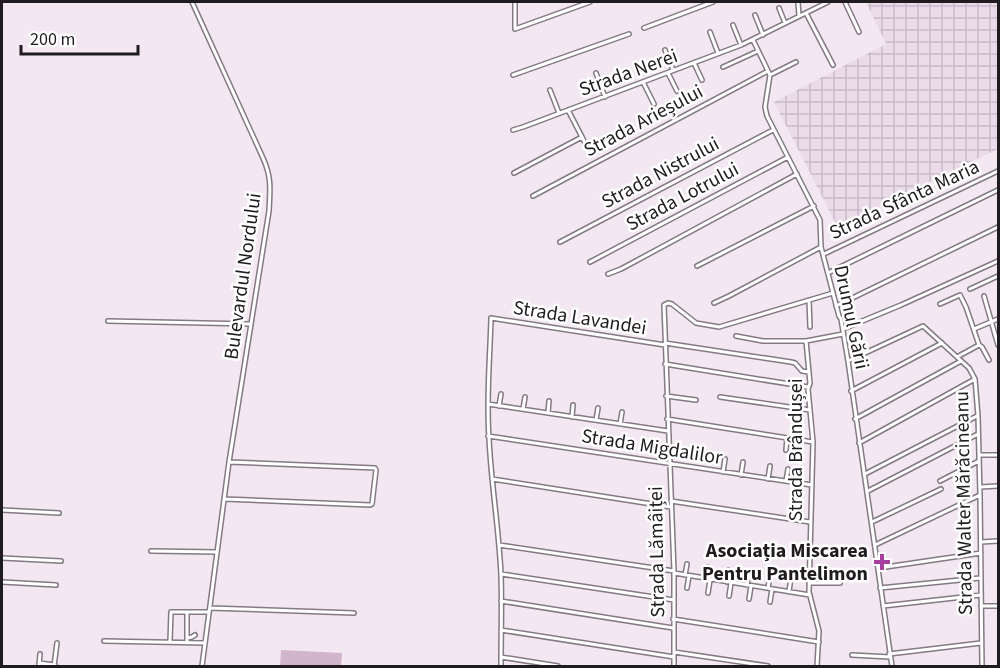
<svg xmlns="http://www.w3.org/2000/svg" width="1000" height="668" viewBox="0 0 1000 668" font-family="'Source Sans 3',sans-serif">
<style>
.industrial{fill:url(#industrial-grid)}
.garden{fill:#d1b5cd}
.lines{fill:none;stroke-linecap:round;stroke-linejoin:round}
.minor-casing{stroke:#847a82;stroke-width:6}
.minor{stroke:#fff;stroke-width:3}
.poi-dot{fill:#a83e9e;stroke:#fff;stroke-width:2}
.labels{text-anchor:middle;stroke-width:5;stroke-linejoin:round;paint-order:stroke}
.street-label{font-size:20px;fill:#1f1b1e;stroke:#fff}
.poi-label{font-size:20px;font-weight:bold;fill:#1f1b1e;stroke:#fff;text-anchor:end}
</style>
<defs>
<pattern id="industrial-grid" width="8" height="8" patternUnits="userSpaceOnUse" patternTransform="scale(1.5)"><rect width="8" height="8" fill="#ebdae8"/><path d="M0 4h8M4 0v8" fill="none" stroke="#c9bac7"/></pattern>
</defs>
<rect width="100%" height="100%" fill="#f3e8f1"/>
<path class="industrial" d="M866,2H998V149L837,226L774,102L886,44Z"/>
<path class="garden" d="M281,650L342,653L341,666H280Z"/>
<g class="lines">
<defs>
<path id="minor" d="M192,2L263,158C272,178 270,190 269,211L229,462L202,666
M515,2V29L590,2
M798,2L799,16
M845,2L859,32
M779,8L785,23
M806,13L833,65
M755,15L763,35
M733,25L741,45
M644,28L713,2
M710,32L718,53
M753,40L770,75L765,107L767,116L820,220L821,247L839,316L841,319L848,361L892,666
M665,50L673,70
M694,63L702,80
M723,67L758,51
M596,73L605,97
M668,73L677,91
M513,75L629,34
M770,75L796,62
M643,82L654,104
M550,90L559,113
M513,130L523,127L741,45L828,2
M582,137L587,147
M514,173L582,137L568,110
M533,196L768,71
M560,242L773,130
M824,254L998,171
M590,262L788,157
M697,266L814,206
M828,273L998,190
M608,274L621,269L797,174
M970,289L998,276
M984,296L998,345
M809,300L810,327
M714,303L729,296L821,247
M940,304L960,295L966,307L979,345L957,357
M836,306L998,227
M108,321L251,324
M843,329L901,305L998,261
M974,329L998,319
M736,336L763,341H806L843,334
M806,341L810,383L808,389L813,442L809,592L819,631L817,666
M665,343L791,362L795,363L802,371L809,372
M979,345L982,347L989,360
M848,361L923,326L969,368L975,379L978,416L980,495L982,666
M665,364L808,387
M851,391L942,343
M666,396L696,400
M720,397L810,410
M488,404L668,431
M499,406L501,394
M523,409L525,397
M548,413L549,401
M572,417L573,405
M667,419L813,442
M855,419L961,361
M596,420L598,408
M620,424L622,412
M488,436L812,485
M859,443L975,379
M786,450L787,438
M979,455H998
M723,472L725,459
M865,474L977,416
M741,475L743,462
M492,479L671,507
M768,479L770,466
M786,481L788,469
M940,481L979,461
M980,487L998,486
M868,491L978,434
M224,499L370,505L372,504L376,470L375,468L229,462
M671,501L810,522
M2,510L59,513
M872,522L941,489
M981,542L998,541
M499,545L674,571
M875,545L980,495
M151,551L217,552
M2,558L61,561
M879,568L981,553
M674,573L810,595
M501,574L674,600
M685,575L687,564
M706,578L708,567
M2,582L56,585
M727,582L728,570
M809,583H840
M747,585L749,573
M687,588L689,576
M768,588L770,576
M880,588L980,578
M789,591L791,578
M708,593L710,580
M729,596L731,583
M749,599L751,586
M501,601L673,628
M770,602L772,589
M883,606L981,595
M981,606H998
M210,608L354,613
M673,619L819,642
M501,630L674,657
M187,638L192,637L195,635
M104,641L205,643
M170,641L171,612H209
M187,641V612
M674,652L768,666
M889,654L981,643
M852,655L890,657
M501,657L558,666
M39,663L55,665
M39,666L40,654
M54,666L57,643
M501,666C501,636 502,605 501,575C499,529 491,483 489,438C486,398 490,358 491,318L665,345
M674,666V571L664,305L668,303L672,304L696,323L719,327L833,293"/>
</defs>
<use href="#minor" class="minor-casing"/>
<use href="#minor" class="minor"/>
</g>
<path class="poi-dot" d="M879 553h6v6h6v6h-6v6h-6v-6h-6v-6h6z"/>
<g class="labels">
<g class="street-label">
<text transform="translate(628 72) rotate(-20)" y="7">Strada Nerei</text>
<text transform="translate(643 120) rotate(-28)" y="7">Strada Arieșului</text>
<text transform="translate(660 172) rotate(-28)" y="7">Strada Nistrului</text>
<text transform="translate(682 196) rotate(-28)" y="7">Strada Lotrului</text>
<text transform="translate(904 199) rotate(-25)" y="7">Strada Sfânta Maria</text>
<text transform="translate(242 276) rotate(-82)" y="7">Bulevardul Nordului</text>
<text transform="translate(580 317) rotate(9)" y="7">Strada Lavandei</text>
<text transform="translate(852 317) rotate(78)" y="7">Drumul Gării</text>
<text transform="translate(652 446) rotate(9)" y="7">Strada Migdalilor</text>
<text transform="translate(795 450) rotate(-90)" y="7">Strada Brândușei</text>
<text transform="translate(963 503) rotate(-91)" y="7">Strada Walter Mărăcineanu</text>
<text transform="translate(656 552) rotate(-91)" y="7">Strada Lămâiței</text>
</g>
<g class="poi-label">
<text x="868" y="557">Asociația Miscarea<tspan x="868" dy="23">Pentru Pantelimon</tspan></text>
</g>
</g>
<rect width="1000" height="668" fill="none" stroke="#1f1b1e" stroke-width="6"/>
<path d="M21 45v9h117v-9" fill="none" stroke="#1f1b1e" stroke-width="3"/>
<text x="30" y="45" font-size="18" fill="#1f1b1e" stroke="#ffffff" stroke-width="4.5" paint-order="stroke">200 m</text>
</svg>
